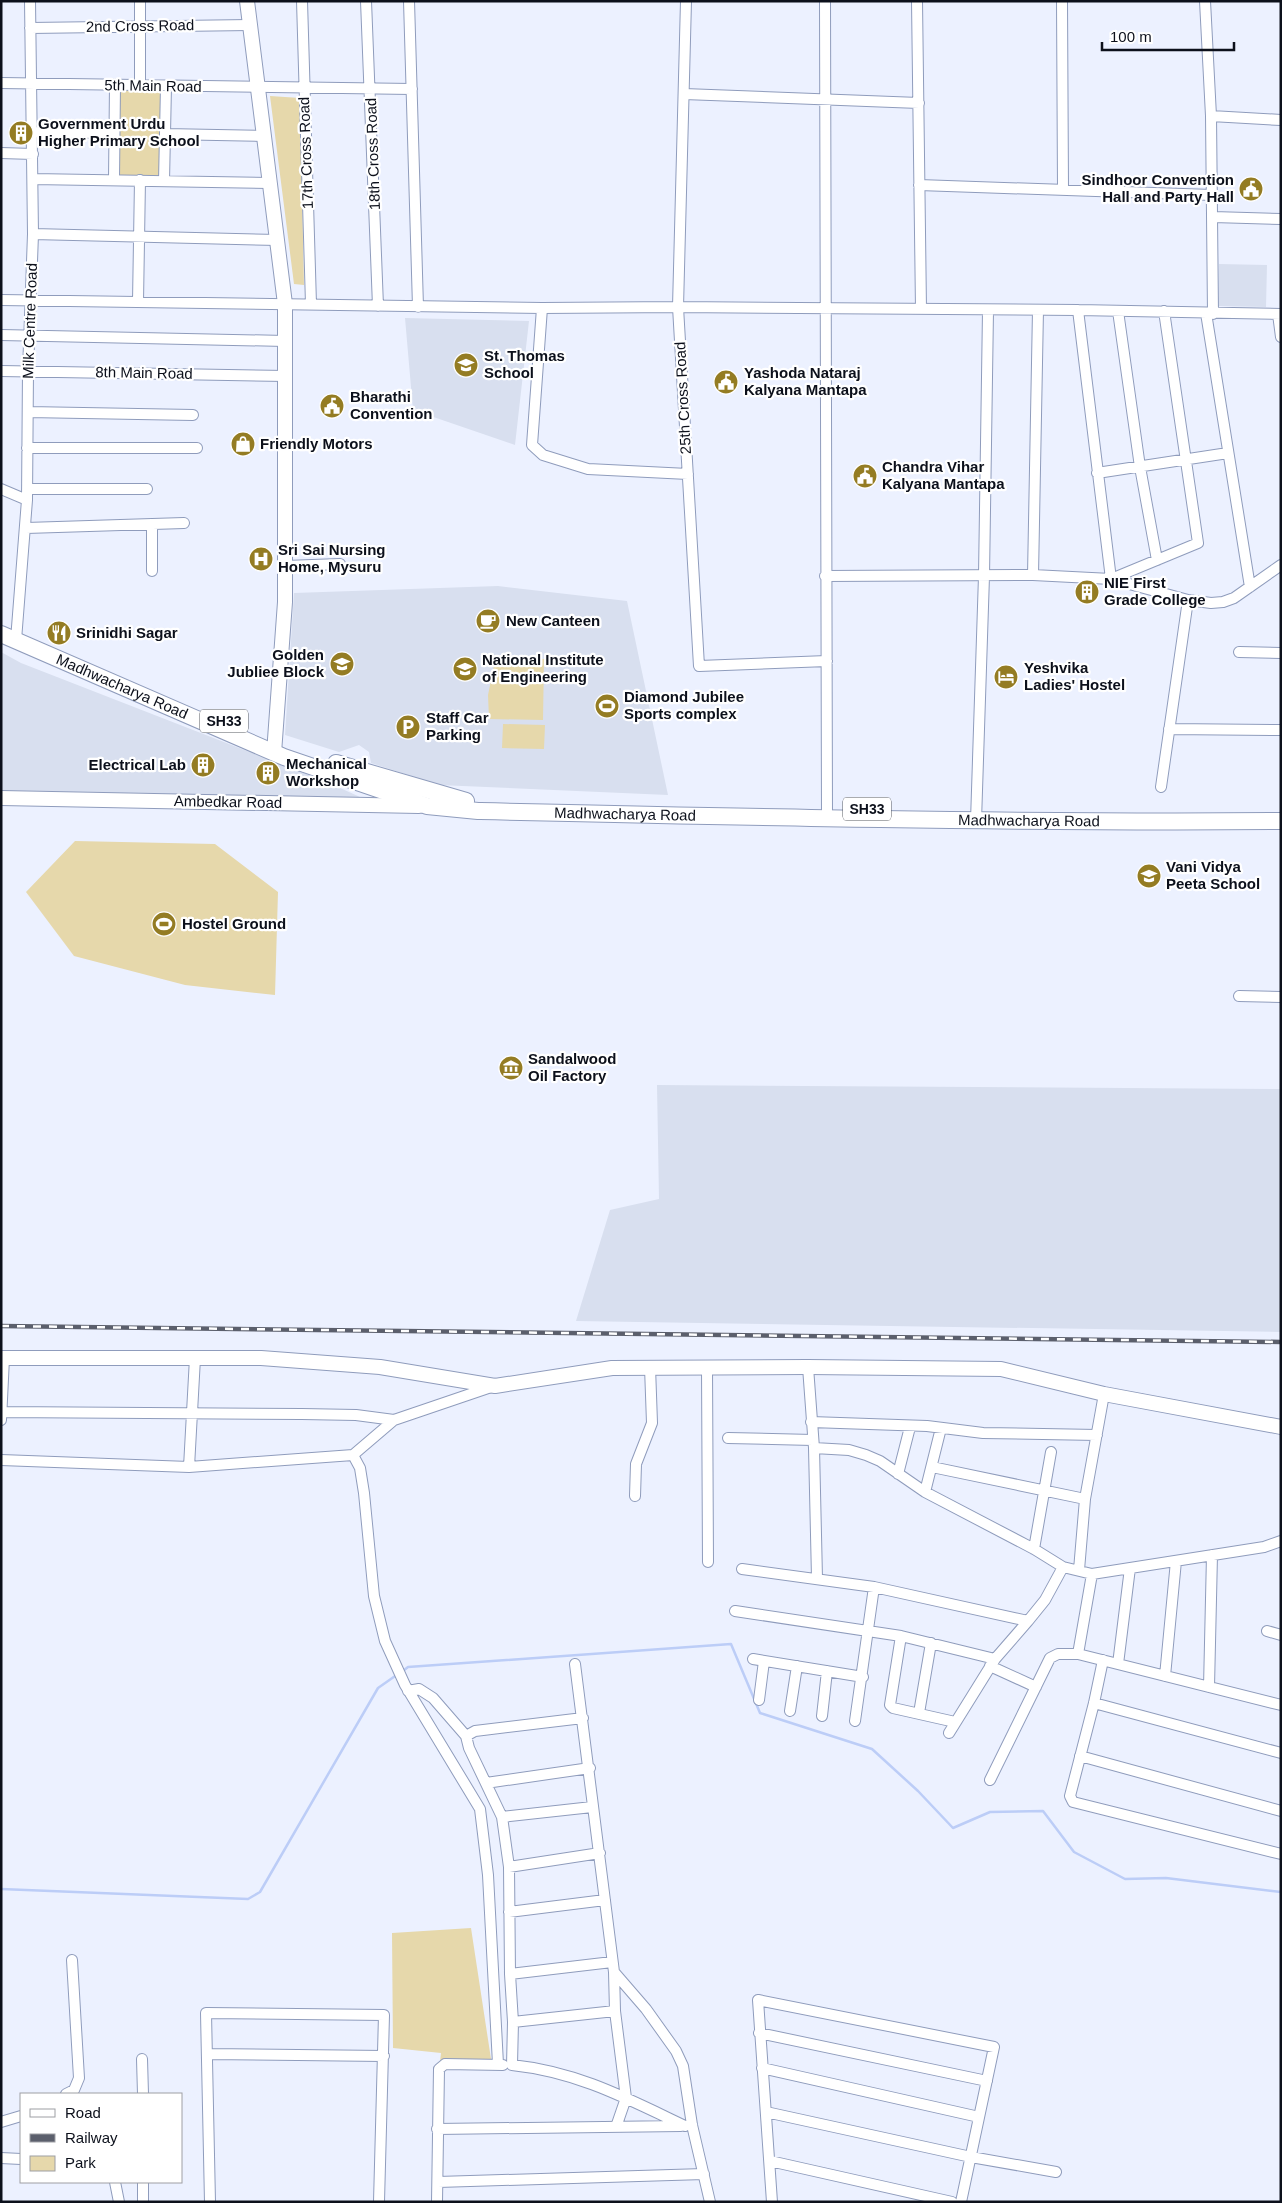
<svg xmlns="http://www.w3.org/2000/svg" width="1282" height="2203" viewBox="0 0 1282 2203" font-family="Arial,sans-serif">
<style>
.built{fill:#d8dfef}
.green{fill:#e6d8ab}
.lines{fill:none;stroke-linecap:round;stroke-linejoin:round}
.stream{stroke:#bccdf7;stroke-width:2.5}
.street-casing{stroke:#8f9cbc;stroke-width:12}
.secondary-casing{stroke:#8f9cbc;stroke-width:16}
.primary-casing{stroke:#8f9cbc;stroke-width:18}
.street{stroke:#fff;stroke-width:10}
.secondary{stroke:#fff;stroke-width:14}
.primary{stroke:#fff;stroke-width:16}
.rail-casing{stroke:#5b5f6c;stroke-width:4.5}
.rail{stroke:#fff;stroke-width:2.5;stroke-dasharray:8;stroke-linecap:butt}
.labels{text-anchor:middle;stroke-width:4.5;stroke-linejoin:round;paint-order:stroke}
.shield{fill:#fff;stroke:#55585f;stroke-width:1}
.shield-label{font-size:14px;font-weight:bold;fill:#0c101b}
.street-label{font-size:15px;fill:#0c101b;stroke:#fff}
.poi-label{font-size:15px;font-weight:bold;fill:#0c101b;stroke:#fff;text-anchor:start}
</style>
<rect width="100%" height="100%" fill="#ecf1ff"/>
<path class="built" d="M1219,264L1267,265L1266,307L1218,306Z
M405,318L529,321L515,445L413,410Z
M498,586L627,601L668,795L439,785L371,763L369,752L359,745L339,752L285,735L294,593Z
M1,652L21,663L327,782L360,797L201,798L1,794Z
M657,1085L1281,1089V1332L576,1321L610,1210L659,1199Z"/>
<path class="green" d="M118,89H162L161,178L117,177Z
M270,96L300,98L304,285L294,284Z
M544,659L543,720L489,719L488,695L495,661Z
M503,724L545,725L544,749L502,748Z
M75,841L215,844L278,892L275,995L185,985L74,956L26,892Z
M471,1928L491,2059L440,2062L441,2053L393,2048L392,1933Z"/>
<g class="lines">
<path class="stream" d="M403,1671L408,1667L731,1644L760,1713L872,1749L918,1791L953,1828L990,1812L1043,1811L1074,1852L1125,1879L1166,1878L1281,1892
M1,1889L248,1899L260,1892L378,1688L398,1674"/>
<defs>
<path id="street" d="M302,1L311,304
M366,1L378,306
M409,1L418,307
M686,1L678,307L699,666L827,661
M825,1L827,819
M917,1L921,309
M1062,1L1063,189
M1205,1L1211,116L1213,314
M30,28L250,25
M1,83L412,89
M140,85V1
M684,94L919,103
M1211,116L1281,120
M33,132L114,133
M165,134L264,136
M1,153L33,154
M33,179L270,183
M114,179L115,85
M164,181L166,86
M919,185L1212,195
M1213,217L1281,219
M33,234L278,240
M1,300L542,308L678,307L1078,310L1281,314
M138,302L140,180
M542,308L532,445L543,455L588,469L688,474
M1078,310L1111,579
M1118,311L1140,467L1157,560
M1206,313L1250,587
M1278,314L1281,337
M1,335L285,341
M1,371L286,376
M28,412L193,415
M27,448H197
M1097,473L1228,453
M1,489L27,500
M27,489H147
M26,528L184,523
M285,566L340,564
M152,571V524
M1033,575L1038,310
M825,576L1033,575L1111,579L1188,600L1211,603L1223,602L1234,598L1281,565
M1111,579L1198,543L1164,311
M16,640L27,500L28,371L33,234L30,1
M1239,652L1281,653
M1169,729L1281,730
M1161,787L1188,600
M976,821L984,576L988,311
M1239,996L1281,997
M808,1367L814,1448L817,1578
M707,1368L708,1562
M1,1412L302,1414L356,1415L394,1420
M1,1420L4,1358
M811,1422L927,1426L983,1433L1097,1435
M728,1438L813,1440
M814,1448L849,1450L866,1455L880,1461L925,1492L1034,1549L1063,1567L1092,1574L1264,1547L1281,1541
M353,1455L360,1468L364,1493L374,1596L385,1641L405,1685L480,1809L488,1875L498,2064
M1,1460L189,1467L353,1455L394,1420L494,1386
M189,1467L195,1358
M932,1467L1085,1499
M898,1474L910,1427
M925,1492L941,1428
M635,1496L636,1464L652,1423L650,1367
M1034,1549L1051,1452
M742,1569L874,1587L1028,1621L1045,1600L1063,1567
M1079,1570L1085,1499L1104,1394
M1092,1574L1078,1654L1281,1705
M735,1611L901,1636L995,1659
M1267,1631L1281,1635
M901,1636L890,1705L893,1708L955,1722
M753,1659L863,1677
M1103,1660L1094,1703L1070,1796L1073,1802L1281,1854
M575,1664L614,1972L646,2009L676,2051L683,2066L692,2125L710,2202
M1118,1664L1130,1568
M990,1666L1036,1687
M1165,1676L1176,1561
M1209,1687L1212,1555
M408,1691L419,1689L433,1698L466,1736
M759,1700L764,1661
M1094,1703L1281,1753
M790,1711L797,1666
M919,1713L931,1643
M822,1716L827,1671
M583,1718L475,1731L466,1736L469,1748L502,1817L509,1867L510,1974L513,2022L512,2065C578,2072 626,2098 685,2126
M855,1721L874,1587
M949,1733L995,1659L1028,1621
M1080,1756L1281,1811
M990,1780L1050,1658L1058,1654H1078
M486,1783L590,1768
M502,1817L592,1807
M509,1867L600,1853
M509,1912L605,1900
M614,1972L615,2011L626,2098L616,2127
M510,1974L612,1962
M513,2022L615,2011
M759,2033L987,2081
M207,2054L384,2056
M142,2059L143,2094
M762,2068L979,2117
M66,2094L74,2090L79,2078L72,1960
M766,2112L971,2157L1056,2172
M1,2122L21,2116
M437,2129L681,2126
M1,2158L21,2159
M770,2161L952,2202
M115,2182L119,2202
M143,2182V2202
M438,2182L704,2174
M210,2202L206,2013L384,2015L379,2202
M437,2202L439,2069L445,2064L503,2065
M772,2202L758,2000L994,2047L961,2202"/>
<path id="secondary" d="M247,1L285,304V602L274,753
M1,798L419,806
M1,1358H261L380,1367L495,1386L612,1368L808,1367L1001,1369L1104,1394L1281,1427"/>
<g id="primary">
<path id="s1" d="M1,634L284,757L427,806L478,811C746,817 1013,823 1281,821"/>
<path d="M336,763L466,801"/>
</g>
</defs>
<use href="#street" class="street-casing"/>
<use href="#secondary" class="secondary-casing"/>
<use href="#primary" class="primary-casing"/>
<use href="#street" class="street"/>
<use href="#secondary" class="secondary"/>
<use href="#primary" class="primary"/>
<defs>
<path id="rail" d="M1,1326L1281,1342"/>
</defs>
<use href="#rail" class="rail-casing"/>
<use href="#rail" class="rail"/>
</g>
<defs>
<symbol id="building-disc" viewBox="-11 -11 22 22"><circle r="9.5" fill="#947c23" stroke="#fff"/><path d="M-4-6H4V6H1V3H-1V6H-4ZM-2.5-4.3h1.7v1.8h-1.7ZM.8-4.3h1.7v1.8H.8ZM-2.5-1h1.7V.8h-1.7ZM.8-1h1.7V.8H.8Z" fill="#fff"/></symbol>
<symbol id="civic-disc" viewBox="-11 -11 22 22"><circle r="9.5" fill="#947c23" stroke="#fff"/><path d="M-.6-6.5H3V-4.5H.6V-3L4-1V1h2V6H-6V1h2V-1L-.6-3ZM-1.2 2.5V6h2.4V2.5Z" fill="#fff"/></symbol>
<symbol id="school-disc" viewBox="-11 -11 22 22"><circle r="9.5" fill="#947c23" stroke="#fff"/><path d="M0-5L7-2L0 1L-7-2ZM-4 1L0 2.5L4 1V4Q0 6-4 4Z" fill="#fff"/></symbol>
<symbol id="shop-disc" viewBox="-11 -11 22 22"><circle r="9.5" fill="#947c23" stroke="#fff"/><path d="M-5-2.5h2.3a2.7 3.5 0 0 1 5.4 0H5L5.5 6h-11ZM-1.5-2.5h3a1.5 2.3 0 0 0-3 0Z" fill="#fff"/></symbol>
<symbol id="hospital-disc" viewBox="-11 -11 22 22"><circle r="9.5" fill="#947c23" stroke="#fff"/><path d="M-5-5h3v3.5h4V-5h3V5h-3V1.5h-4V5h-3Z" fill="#fff"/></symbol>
<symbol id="cafe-disc" viewBox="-11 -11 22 22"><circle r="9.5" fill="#947c23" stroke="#fff"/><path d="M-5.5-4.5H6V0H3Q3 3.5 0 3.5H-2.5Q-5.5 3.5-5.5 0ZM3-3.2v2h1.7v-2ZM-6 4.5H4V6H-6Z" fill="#fff"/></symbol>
<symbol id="restaurant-disc" viewBox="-11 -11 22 22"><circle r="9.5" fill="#947c23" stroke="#fff"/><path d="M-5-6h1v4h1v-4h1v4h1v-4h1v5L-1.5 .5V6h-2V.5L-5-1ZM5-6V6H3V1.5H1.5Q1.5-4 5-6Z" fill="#fff"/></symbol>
<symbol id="university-disc" viewBox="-11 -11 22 22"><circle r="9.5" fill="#947c23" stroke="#fff"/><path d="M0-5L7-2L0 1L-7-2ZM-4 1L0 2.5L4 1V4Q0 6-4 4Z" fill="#fff"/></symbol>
<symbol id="hotel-disc" viewBox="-11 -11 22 22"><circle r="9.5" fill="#947c23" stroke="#fff"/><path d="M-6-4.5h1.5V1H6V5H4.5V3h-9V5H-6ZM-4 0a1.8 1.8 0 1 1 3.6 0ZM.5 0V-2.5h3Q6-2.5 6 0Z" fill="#fff"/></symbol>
<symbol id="stadium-disc" viewBox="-11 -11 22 22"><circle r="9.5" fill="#947c23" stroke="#fff"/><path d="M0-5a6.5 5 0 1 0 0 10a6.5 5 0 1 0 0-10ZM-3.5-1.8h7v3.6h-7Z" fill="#fff"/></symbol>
<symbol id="parking-disc" viewBox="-11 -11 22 22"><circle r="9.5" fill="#947c23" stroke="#fff"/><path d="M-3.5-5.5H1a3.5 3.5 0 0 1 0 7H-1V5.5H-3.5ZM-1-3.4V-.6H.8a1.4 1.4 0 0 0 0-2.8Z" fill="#fff"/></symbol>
<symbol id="museum-disc" viewBox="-11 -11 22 22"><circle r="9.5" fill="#947c23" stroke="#fff"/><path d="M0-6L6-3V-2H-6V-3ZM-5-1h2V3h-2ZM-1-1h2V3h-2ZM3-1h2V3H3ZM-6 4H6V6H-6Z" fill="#fff"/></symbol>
</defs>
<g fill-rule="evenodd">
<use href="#building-disc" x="7" y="119" width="28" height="28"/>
<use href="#civic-disc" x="1237" y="175" width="28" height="28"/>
<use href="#school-disc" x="452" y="351" width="28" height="28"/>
<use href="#civic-disc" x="712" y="368" width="28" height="28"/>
<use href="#civic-disc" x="318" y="392" width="28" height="28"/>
<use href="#shop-disc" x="229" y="430" width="28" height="28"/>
<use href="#civic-disc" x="851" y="462" width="28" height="28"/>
<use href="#hospital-disc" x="247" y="545" width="28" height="28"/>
<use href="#building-disc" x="1073" y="578" width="28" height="28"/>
<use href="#cafe-disc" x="474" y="607" width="28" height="28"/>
<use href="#restaurant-disc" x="45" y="619" width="28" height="28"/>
<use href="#university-disc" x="328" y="650" width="28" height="28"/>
<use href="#university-disc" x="451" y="655" width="28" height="28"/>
<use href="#hotel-disc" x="992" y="663" width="28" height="28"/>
<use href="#stadium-disc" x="593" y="692" width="28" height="28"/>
<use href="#parking-disc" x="394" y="713" width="28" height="28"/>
<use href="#building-disc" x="189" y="751" width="28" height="28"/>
<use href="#building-disc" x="254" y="759" width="28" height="28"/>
<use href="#school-disc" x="1135" y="862" width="28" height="28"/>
<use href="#stadium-disc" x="150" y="910" width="28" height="28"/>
<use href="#museum-disc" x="497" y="1054" width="28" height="28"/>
</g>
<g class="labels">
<g class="shield">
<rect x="200" y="709.5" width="48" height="23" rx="4"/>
<rect x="843" y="797.5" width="48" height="23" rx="4"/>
</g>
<g class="shield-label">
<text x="224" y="726">SH33</text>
<text x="867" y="814">SH33</text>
</g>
<g class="street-label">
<text transform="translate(140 26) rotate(-1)" y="5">2nd Cross Road</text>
<text transform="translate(153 86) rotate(1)" y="5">5th Main Road</text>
<text transform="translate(306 153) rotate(-92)" y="5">17th Cross Road</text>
<text transform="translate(373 154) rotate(-92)" y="5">18th Cross Road</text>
<text transform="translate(30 321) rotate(-88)" y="5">Milk Centre Road</text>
<text transform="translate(144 373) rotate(1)" y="5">8th Main Road</text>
<text transform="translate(683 398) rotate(-93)" y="5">25th Cross Road</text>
<text dy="5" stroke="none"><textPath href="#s1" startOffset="132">Madhwacharya Road</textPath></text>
<text transform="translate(228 802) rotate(1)" y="5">Ambedkar Road</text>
<text dy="5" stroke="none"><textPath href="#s1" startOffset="658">Madhwacharya Road</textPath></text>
<text dy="5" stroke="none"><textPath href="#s1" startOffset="1062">Madhwacharya Road</textPath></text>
</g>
<g class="poi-label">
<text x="38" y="129">Government Urdu<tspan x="38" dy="17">Higher Primary School</tspan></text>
<text x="1234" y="185" text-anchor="end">Sindhoor Convention<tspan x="1234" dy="17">Hall and Party Hall</tspan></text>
<text x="484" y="361">St. Thomas<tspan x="484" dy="17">School</tspan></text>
<text x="744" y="378">Yashoda Nataraj<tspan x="744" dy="17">Kalyana Mantapa</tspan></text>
<text x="350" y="402">Bharathi<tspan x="350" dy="17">Convention</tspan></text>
<text x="260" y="449">Friendly Motors</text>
<text x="882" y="472">Chandra Vihar<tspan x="882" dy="17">Kalyana Mantapa</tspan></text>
<text x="278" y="555">Sri Sai Nursing<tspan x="278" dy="17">Home, Mysuru</tspan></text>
<text x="1104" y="588">NIE First<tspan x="1104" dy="17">Grade College</tspan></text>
<text x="506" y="626">New Canteen</text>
<text x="76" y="638">Srinidhi Sagar</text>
<text x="324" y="660" text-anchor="end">Golden<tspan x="324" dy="17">Jubliee Block</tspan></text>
<text x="482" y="665">National Institute<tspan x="482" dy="17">of Engineering</tspan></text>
<text x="1024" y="673">Yeshvika<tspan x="1024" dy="17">Ladies' Hostel</tspan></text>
<text x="624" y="702">Diamond Jubilee<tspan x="624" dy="17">Sports complex</tspan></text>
<text x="426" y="723">Staff Car<tspan x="426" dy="17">Parking</tspan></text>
<text x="286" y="769">Mechanical<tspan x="286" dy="17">Workshop</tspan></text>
<text x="186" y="770" text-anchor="end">Electrical Lab</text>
<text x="1166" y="872">Vani Vidya<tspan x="1166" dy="17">Peeta School</tspan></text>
<text x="182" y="929">Hostel Ground</text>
<text x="528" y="1064">Sandalwood<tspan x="528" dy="17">Oil Factory</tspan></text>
</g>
</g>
<rect width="1282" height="2203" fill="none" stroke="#0c101b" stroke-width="5"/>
<rect x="20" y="2093" width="162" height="90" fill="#ffffff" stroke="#9e9fa4"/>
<rect x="30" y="2109" width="25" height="8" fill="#ffffff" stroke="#9e9fa4"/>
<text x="65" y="2118" font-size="15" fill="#0c101b">Road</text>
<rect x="30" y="2134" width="25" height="8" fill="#5b5f6c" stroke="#9e9fa4"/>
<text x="65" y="2143" font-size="15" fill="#0c101b">Railway</text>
<rect x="30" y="2156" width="25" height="15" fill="#e6d8ab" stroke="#9e9fa4"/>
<text x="65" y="2168" font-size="15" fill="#0c101b">Park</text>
<path d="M1102 42v8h132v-8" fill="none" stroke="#0c101b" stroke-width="2.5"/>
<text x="1110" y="42" font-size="15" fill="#0c101b" stroke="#ffffff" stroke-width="4" paint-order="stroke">100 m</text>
</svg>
